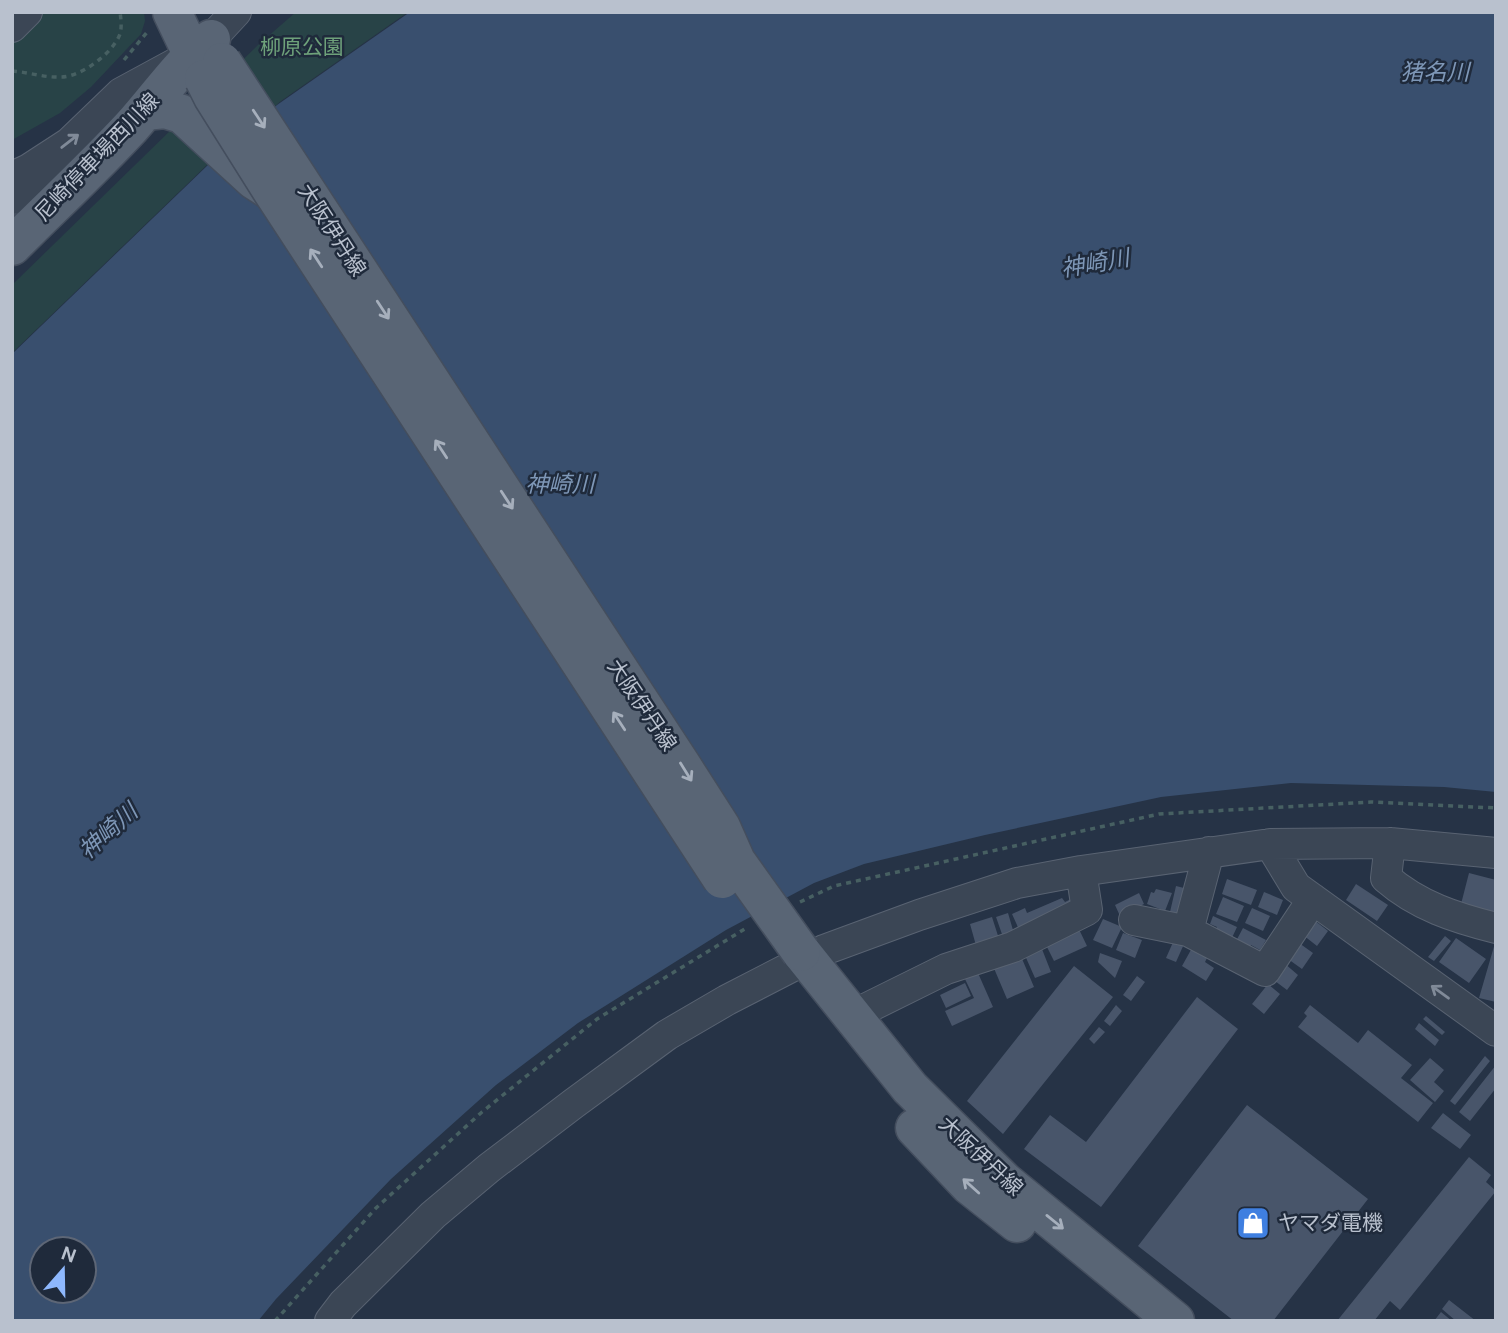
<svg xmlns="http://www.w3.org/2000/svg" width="1508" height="1333" viewBox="0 0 1508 1333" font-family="'DM Sans','Noto Sans JP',sans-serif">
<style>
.green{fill:#284347}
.water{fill:#394f6e;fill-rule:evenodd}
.building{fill:#48556a}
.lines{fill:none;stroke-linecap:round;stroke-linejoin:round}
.minor-casing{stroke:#596372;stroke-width:32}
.major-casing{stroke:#444e5e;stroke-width:41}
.path{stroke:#476062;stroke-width:3.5;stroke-dasharray:5 5;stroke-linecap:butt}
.minor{stroke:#3b4655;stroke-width:30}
.major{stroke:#596575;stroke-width:38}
.major-bridge-casing{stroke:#444e5e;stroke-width:41;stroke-linecap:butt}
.major-bridge{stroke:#596575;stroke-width:38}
.oneway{stroke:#a6afbc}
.oneway2{stroke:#808a98}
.labels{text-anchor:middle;stroke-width:5;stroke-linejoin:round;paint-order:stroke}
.park-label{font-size:21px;fill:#6ea17a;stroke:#1f2a3b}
.street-label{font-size:21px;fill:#b9c1ce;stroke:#1f2a3b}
.poi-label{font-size:21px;fill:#b9c1ce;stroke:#1f2a3b;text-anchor:start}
.water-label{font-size:23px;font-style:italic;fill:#7e97b7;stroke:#1f2a3b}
</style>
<rect width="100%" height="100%" fill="#263346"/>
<path class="green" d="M38,12H144L145,21L141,34L91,87L60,113L12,140V40Z
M296,12H408L281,101L208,164L12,353V285L258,45Z"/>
<path class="water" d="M410,12H1496V792L1444,787L1291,783L1161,797L985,835L864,864L814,883L726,930L578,1023L496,1085L391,1179L276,1299L258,1321H12V354L209,164L277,105ZM42,1249H84V1291H42Z"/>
<path class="building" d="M1469,873L1496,880V917L1460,908Z
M1227,879L1257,890L1251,905L1222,894Z
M1185,883L1195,885L1186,916L1170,912L1176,886L1184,888Z
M1356,884L1388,905L1377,921L1346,900Z
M1156,889L1172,893L1165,911L1147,904L1151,892L1154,893Z
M1264,892L1283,900L1277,915L1258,907Z
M1139,893L1144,904L1120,916L1115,905Z
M1075,897L1080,908L1021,934L1012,914L1025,908L1027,913L1062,898L1065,902Z
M1223,897L1244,906L1237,922L1216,914Z
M1252,908L1270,916L1263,931L1245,923Z
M1008,913L1015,937L1004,940L996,917Z
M1213,916L1237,927L1230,942L1214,934L1217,927L1210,924Z
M992,917L1000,942L977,949L970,924Z
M1103,919L1122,927L1112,948L1093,940Z
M1314,920L1328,931L1317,946L1303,935Z
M1076,923L1087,946L1054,961L1043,939Z
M1243,928L1266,940L1260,950L1251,945L1249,951L1235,943Z
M1123,933L1142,940L1135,958L1116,950Z
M1445,936L1451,941L1434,961L1428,957Z
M1456,938L1486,959L1469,983L1439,962Z
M1174,940L1184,944L1176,962L1166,958Z
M1299,943L1313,953L1302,969L1288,959Z
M1495,943H1496V1002L1479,998Z
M1040,944L1051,972L1035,978L1023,951Z
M1192,948L1207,958L1205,962L1214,968L1206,981L1182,966Z
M1100,953L1122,961L1115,978L1098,962Z
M1020,954L1034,987L1007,999L993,966Z
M1284,963L1298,975L1287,990L1271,978Z
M1074,966L1113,997L1003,1134L967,1101Z
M978,973L993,1007L952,1026L945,1011L974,998L965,979Z
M1137,976L1145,982L1131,1001L1123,995Z
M965,983L971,996L946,1008L940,995Z
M1268,984L1280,994L1264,1014L1252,1004Z
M1197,997L1238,1029L1101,1207L1024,1149L1050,1115L1086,1142Z
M1116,1005L1122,1011L1110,1026L1104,1021Z
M1310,1005L1358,1043L1368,1030L1412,1065L1401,1078L1433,1103L1418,1122L1298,1027L1307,1016L1304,1013Z
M1426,1016L1445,1032L1442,1035L1423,1019Z
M1419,1023L1439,1040L1435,1046L1415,1029Z
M1099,1027L1105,1032L1094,1044L1089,1039Z
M1485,1056L1490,1061L1455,1105L1450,1101Z
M1430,1058L1444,1070L1434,1082L1444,1091L1435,1102L1410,1080Z
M1496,1065V1088L1470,1121L1459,1112Z
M1247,1105L1368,1199L1273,1321H1234L1138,1246Z
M1443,1113L1471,1135L1460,1149L1431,1128Z
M1469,1157L1491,1175L1486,1182L1496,1191L1400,1310L1390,1301L1374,1321H1337Z
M1449,1300L1476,1321H1456L1442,1309Z
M1441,1312L1452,1321H1434Z"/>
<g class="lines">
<defs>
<path id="minor" d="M12,27L27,12
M211,39L236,12
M12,177L29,169L69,143L121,93L180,61
M12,199L48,183L83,162
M1390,843L1386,878C1418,906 1456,918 1496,928
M1270,844L1296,887L1496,1031
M1134,920L1188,931L1265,971L1313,899
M1188,931L1209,852
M851,1016L946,969L1013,947L1087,910L1081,871
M330,1321L343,1304L433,1215L489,1168L573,1104L667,1035L727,1000L824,950L919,915L1017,883L1081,871L1270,844L1390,843L1496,853"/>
<path id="major" d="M172,12L203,77
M145,111L165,109L182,114L254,180L268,189
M12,246C52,206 93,168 131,127C158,97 180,64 211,39
M801,952L910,1088L1004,1181L1175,1321
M915,1128L969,1185L1017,1223"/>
</defs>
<use href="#minor" class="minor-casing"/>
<use href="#major" class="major-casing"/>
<path class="path" d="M124,60L148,31
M12,71C28,72 45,78 61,77C81,77 113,53 120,34C122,27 121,19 120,12
M800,902L834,886L1159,814L1371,802L1496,808
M275,1321L376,1208L482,1112L597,1019L748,927"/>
<use href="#minor" class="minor"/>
<use href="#major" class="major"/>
<defs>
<path id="major-bridge" d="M222,62L682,766L721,827L736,861L801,952
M204,79L213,97L272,191L722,879"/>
</defs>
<use href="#major-bridge" class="major-bridge-casing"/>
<use href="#major-bridge" class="major-bridge"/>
</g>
<defs><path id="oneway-shaft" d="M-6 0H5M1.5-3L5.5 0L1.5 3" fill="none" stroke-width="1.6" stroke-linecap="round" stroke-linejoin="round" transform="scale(1.75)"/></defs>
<g class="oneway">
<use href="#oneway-shaft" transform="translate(259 119) rotate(57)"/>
<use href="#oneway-shaft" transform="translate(316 258) rotate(-123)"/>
<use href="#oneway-shaft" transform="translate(383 310) rotate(57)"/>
<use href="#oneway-shaft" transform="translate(441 449) rotate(-123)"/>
<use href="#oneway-shaft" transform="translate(507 500) rotate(57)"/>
<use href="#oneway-shaft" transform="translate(619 721) rotate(-123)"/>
<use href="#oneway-shaft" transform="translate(686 772) rotate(58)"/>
<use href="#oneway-shaft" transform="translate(971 1186) rotate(-138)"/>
<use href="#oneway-shaft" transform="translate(1055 1222) rotate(39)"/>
</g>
<g class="oneway2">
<use href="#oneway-shaft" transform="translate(70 141) rotate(-38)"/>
<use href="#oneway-shaft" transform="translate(1440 992) rotate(-144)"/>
</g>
<defs>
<symbol id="shop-square" viewBox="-11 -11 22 22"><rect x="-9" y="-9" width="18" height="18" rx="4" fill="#3f7fe0" stroke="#1f2a3b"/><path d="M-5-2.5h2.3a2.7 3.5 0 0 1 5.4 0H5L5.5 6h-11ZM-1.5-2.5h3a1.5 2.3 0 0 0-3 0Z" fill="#fff"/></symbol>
</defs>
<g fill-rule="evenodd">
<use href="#shop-square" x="1234" y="1204" width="38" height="38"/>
</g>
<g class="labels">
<g class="park-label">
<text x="302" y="54">柳原公園</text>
</g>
<g class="street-label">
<text transform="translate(97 157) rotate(-46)" y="7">尼崎停車場西川線</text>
<text transform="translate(332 230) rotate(57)" y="7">大阪伊丹線</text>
<text transform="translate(642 705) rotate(56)" y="7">大阪伊丹線</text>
<text transform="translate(981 1156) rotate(43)" y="7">大阪伊丹線</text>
</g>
<g class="poi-label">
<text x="1278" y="1230">ヤマダ電機</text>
</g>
<g class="water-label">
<text x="1435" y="80">猪名川</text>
<text transform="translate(1095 263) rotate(-10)" y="8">神崎川</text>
<text x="560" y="492">神崎川</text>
<text transform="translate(108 831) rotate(-42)" y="8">神崎川</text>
</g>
</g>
<rect width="1508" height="1333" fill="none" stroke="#b9c1ce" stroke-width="28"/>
<g transform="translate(63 1270) rotate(20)"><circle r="33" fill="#1f2a3b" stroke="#5d6676" stroke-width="2"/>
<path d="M0-5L12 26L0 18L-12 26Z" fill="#8eb8fe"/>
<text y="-10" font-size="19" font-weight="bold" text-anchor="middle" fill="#b9c1ce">N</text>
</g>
</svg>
